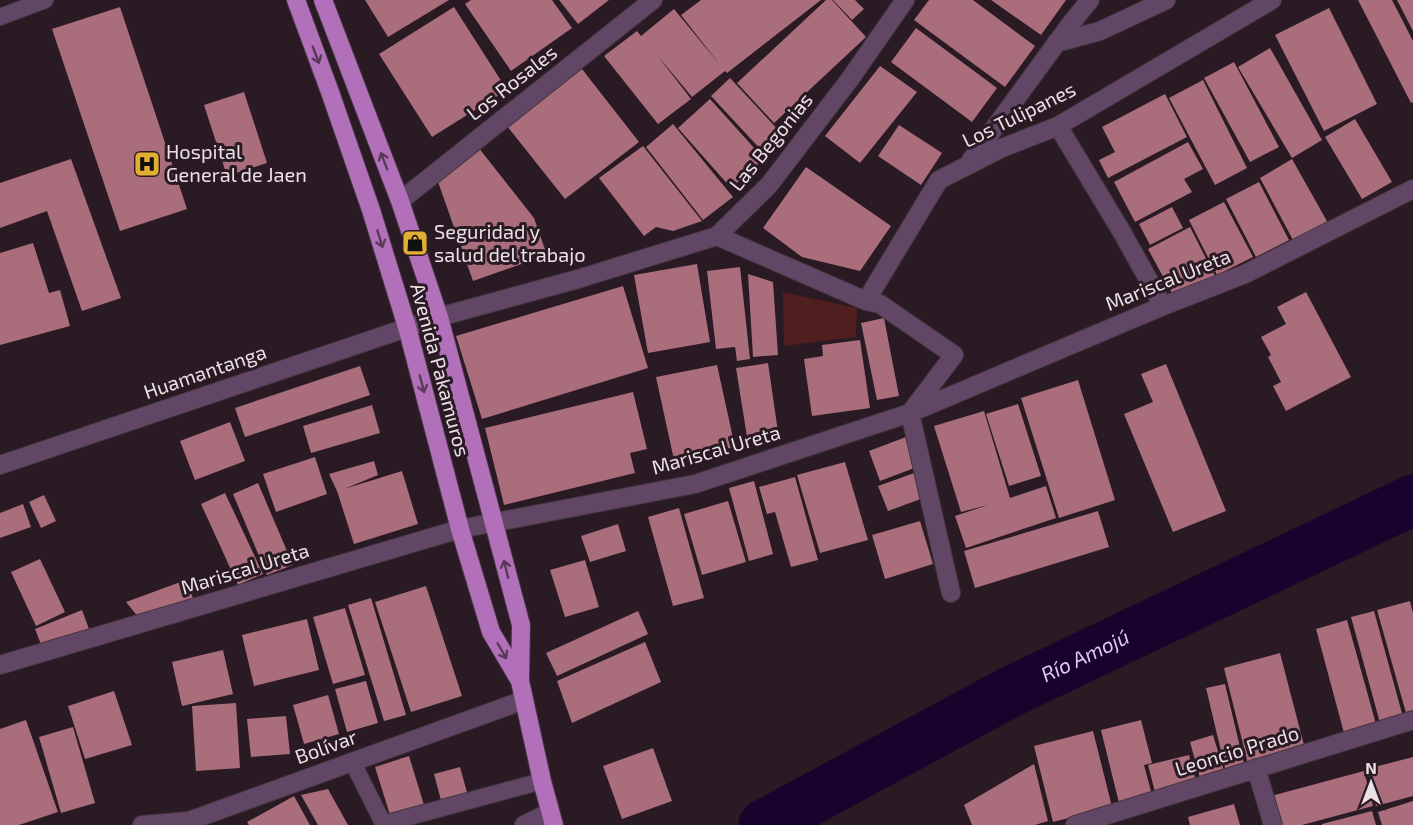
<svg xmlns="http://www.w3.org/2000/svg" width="1413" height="825" viewBox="0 0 1413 825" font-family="'Exo 2',sans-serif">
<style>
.green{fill:#4e1f1e}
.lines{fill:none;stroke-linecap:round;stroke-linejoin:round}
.river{stroke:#18032d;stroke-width:51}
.building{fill:#aa6d7c}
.service-casing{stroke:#44363e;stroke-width:18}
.minor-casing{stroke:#44363e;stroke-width:20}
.trunk-casing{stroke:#44363e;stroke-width:20}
.service{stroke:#624666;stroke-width:16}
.minor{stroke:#624666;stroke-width:18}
.trunk{stroke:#b270bb;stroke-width:18}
.oneway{stroke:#593858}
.labels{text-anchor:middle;stroke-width:6;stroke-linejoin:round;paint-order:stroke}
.street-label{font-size:20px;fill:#ebe0e6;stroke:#291a23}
.poi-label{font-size:20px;fill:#ebe0e6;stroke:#291a23;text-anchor:start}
.water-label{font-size:21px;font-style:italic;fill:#d9c8f6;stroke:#291a23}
</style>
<rect width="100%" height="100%" fill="#291a23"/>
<path class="green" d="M783,292L857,308L856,337L784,346Z"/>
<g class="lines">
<path class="river" id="s1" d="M764,825L1010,692L1413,500"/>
</g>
<path class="building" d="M365,0H449L388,37Z
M471,0H552L572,28L511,71L465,4Z
M559,0H609L578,24Z
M701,0H821L727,73L725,71L692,97L657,55L691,99L658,124L604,56L637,31L641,36L674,9L720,65L681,15Z
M826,0H832L866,37L774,123L737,83Z
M833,0H855L864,9L852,20Z
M929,0H973L1035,46L1005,87L914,20Z
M991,0H1066L1041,35Z
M1358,0H1392L1413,41V102L1411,103Z
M1397,0H1413V31Z
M120,7L187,209L120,231L52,29Z
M454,7L507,90L432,137L379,54Z
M1329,8L1377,104L1324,131L1275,35Z
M916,28L997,88L972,122L891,62Z
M1270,48L1322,140L1292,158L1238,67Z
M1234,62L1279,147L1250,162L1204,78Z
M880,66L917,92L860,163L825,136Z
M582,69L639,142L565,199L507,126Z
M730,78L782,134L763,152L711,96Z
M1203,80L1247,168L1215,185L1169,98Z
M244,92L267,163L227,176L204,105Z
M1165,94L1187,137L1108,178L1099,160L1115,152L1102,127Z
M710,99L764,159L731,188L678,128Z
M1355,119L1392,182L1362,199L1325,137Z
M673,124L733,197L703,220L646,147Z
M899,125L942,153L921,185L878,156Z
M1188,142L1203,169L1184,179L1192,192L1135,222L1114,182Z
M643,146L702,221L673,231L656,227L644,236L599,178Z
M478,147L534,218L547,255L473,281L437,179Z
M71,159L121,298L82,311L47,211L0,228V183Z
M1292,159L1328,223L1294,242L1260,178Z
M806,167L891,226L860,271L802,257L763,228Z
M1259,182L1289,240L1256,257L1226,199Z
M1224,202L1253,257L1217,275L1189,220Z
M1172,207L1183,228L1150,245L1139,224Z
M1190,227L1215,276L1174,297L1148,249Z
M33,243L49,293L60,290L70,326L0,345V253Z
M697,264L710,342L648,353L634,275Z
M740,267L750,359L737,361L735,347L716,349L707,271Z
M748,274L773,282L778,355L753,357Z
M623,286L648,368L482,419L456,336Z
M1306,292L1351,377L1286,411L1273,386L1281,382L1268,357L1271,355L1261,337L1286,324L1277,307Z
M884,318L899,396L877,400L861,323Z
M860,340L870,408L812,416L804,359L823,356L822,345Z
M768,363L778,432L747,437L736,368Z
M1166,364L1226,511L1173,532L1124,414L1153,402L1141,374Z
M717,365L735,447L674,460L656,377Z
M360,366L370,395L245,437L235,408Z
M1078,380L1115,500L1059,518L1021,398Z
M633,392L647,449L630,453L635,473L504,505L485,428Z
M1018,404L1041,476L1009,486L986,414Z
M372,405L380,433L311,453L303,426Z
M984,411L1010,498L1046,486L1056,518L966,548L955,516L988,505L961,512L934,426Z
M230,422L245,461L195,480L180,441Z
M906,437L917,467L880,481L869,451Z
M315,457L327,494L276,512L263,474Z
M374,461L378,475L344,489L402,471L418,524L354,544L337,491L329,474Z
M845,462L868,540L820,553L797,475Z
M917,472L926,497L888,511L878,486Z
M795,477L818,560L791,567L775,512L767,514L759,487Z
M754,481L773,554L749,561L729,488Z
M258,483L293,565L267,575L233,494Z
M225,493L263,574L238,585L201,504Z
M44,495L56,521L41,528L29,502Z
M728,501L746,562L702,575L684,514Z
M23,504L31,527L0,538V513Z
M679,508L704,598L673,606L648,517Z
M1098,511L1109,547L975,588L964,551Z
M920,521L933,564L885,579L872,535Z
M618,524L626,551L590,562L581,536Z
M40,559L65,612L36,626L11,572Z
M585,560L599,607L565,617L550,570Z
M186,580L193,598L139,618L126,602Z
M426,586L462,696L411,712L375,602Z
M371,598L406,715L384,721L348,605Z
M1410,601L1413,613V711L1406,713L1377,610Z
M345,608L365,675L333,684L313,617Z
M82,610L89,629L42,647L35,629Z
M638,611L648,634L557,676L546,653Z
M1374,611L1403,717L1380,723L1351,617Z
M307,619L319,670L254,686L242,635Z
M1347,620L1376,724L1344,733L1316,629Z
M645,642L661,682L572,723L557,681Z
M223,650L233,694L182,706L172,662Z
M1280,653L1305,749L1248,764L1224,668Z
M366,681L378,723L347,732L335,689Z
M1225,684L1245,768L1226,772L1206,688Z
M114,691L132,745L85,759L68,706Z
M328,695L339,734L304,744L293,705Z
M236,703L240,768L196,771L192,706Z
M286,716L290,754L251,757L247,719Z
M26,720L58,812L19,825H0V729Z
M1141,720L1152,763L1144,765L1152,795L1119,803L1101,730Z
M73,727L95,803L61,813L39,737Z
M1093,731L1112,807L1053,822L1034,746Z
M1213,735L1224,771L1200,778L1190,742Z
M653,748L672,801L622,819L603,766Z
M1189,755L1196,781L1155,792L1148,765Z
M409,756L424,805L390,815L375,767Z
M1413,757V796L1376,806L1367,769Z
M1034,764L1048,821L1035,825H972L964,805Z
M460,767L468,796L442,804L434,774Z
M1364,771L1373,806L1302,825H1279L1271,796Z
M328,789L348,825H318L301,795Z
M294,796L310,825H249L247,822Z
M1413,801V825H1382L1378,812Z
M1234,804L1240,825H1190L1188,817Z
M1372,811L1376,825H1322V824Z"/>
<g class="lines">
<defs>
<path id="service" d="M0,17L45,0
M352,761L384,825
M383,824L542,781"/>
<path id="minor" d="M1056,43L1100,31L1166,0
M1058,126L1123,234L1163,306
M971,160L1072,22L1090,0
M400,201L653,0
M717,236L866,301L880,304L954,355L910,413L951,593
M866,301L939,180L1002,148L1058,126L1272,0
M0,465L439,317L578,279L717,236L769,185L850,79L905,0
M0,665L460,529L695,484L910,413L1163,306L1245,274L1413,189
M1256,768L1273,825
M142,825L189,821L524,700
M524,825L550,812
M1075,825L1413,720"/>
<path id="trunk" d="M296,0L330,92L371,210L407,327L460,529L491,632L520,681L521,625L439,317L400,201L323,0
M520,681L542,781L554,825"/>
</defs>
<use href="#service" class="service-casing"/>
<use href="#minor" class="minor-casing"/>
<use href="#trunk" class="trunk-casing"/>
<use href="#service" class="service"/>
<use href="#minor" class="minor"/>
<use href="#trunk" class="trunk"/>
</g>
<defs><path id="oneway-shaft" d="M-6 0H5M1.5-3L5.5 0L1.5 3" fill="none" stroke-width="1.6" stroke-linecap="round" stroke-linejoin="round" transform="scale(1.5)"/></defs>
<g class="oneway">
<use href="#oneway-shaft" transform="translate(316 55) rotate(69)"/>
<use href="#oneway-shaft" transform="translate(384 161) rotate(-111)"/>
<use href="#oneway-shaft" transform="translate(380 239) rotate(73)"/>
<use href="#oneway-shaft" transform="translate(422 384) rotate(75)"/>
<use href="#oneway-shaft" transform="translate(506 569) rotate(-104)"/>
<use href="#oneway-shaft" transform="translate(502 651) rotate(60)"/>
</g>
<defs>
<symbol id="hospital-square" viewBox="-11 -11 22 22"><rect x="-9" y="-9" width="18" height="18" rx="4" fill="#e2af34" stroke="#291a23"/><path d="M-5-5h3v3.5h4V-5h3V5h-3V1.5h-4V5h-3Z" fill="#111"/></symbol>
<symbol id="shop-square" viewBox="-11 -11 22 22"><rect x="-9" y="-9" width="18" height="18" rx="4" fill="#e2af34" stroke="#291a23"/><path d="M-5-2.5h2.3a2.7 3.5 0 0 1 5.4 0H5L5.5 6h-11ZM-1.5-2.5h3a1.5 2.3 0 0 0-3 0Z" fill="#111"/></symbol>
</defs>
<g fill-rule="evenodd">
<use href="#hospital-square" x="132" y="149" width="30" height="30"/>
<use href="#shop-square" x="400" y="228" width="30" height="30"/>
</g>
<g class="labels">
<g class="street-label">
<text transform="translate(512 83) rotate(-38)" y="7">Los Rosales</text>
<text transform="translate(1019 115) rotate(-26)" y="7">Los Tulipanes</text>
<text transform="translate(771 142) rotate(-51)" y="7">Las Begonias</text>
<text transform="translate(1168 280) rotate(-22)" y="7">Mariscal Ureta</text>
<text transform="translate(440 370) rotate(75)" y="7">Avenida Pakamuros</text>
<text transform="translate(205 372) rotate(-19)" y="7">Huamantanga</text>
<text transform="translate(716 450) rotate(-16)" y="7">Mariscal Ureta</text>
<text transform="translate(245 569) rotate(-17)" y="7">Mariscal Ureta</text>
<text transform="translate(326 747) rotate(-20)" y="7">Bolívar</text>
<text transform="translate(1237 751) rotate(-17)" y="7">Leoncio Prado</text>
</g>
<g class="poi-label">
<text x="166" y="159">Hospital<tspan x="166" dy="23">General de Jaen</tspan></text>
<text x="434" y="239">Seguridad y<tspan x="434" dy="23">salud del trabajo</tspan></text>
</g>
<g class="water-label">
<text dy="7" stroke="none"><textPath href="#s1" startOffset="363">Río Amojú</textPath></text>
</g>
</g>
<g transform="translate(1371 783)" stroke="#291a23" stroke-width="4.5" paint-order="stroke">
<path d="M0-4.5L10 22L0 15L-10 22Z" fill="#ebe0e6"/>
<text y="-9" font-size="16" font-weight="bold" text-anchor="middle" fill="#ebe0e6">N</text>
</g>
</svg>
